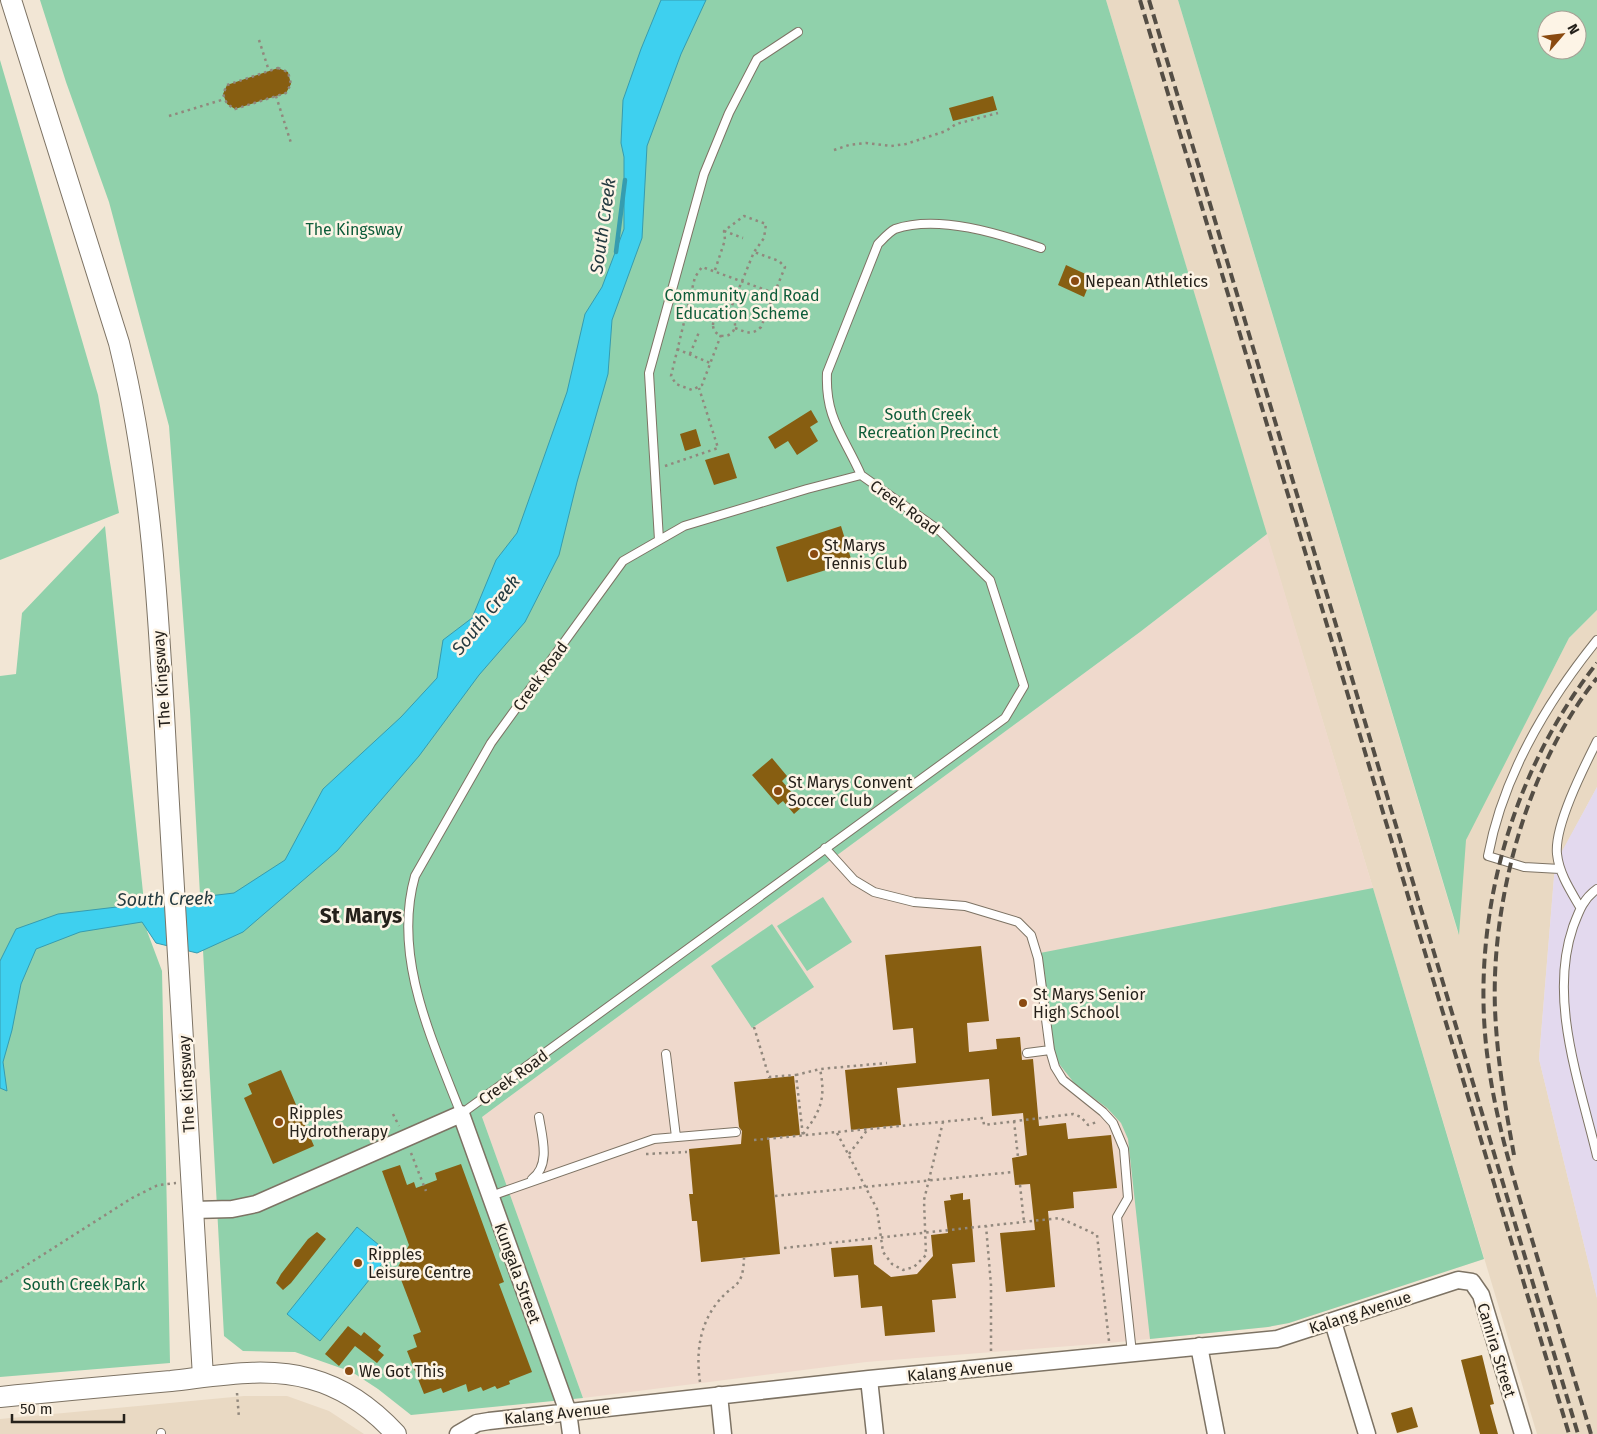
<svg xmlns="http://www.w3.org/2000/svg" width="1597" height="1434" viewBox="0 0 1597 1434" font-family="'Fira Sans',sans-serif">
<style>
.built{fill:#e9d9c3}
.industrial{fill:#e3d9ee}
.education{fill:#efd9cc}
.green{fill:#90d1ab;fill-rule:evenodd}
.water{fill:#3ed0ef;stroke:#369caf}
.lines{fill:none;stroke-linecap:round;stroke-linejoin:round}
.stream{stroke:#369caf;stroke-width:4.5}
.building{fill:#875e11}
.service-casing{stroke:#7d7364;stroke-width:10}
.minor-casing{stroke:#7d7364;stroke-width:19}
.tertiary-casing{stroke:#7d7364;stroke-width:22}
.path{stroke:#91887d;stroke-width:2.5;stroke-dasharray:2.5 4;stroke-linecap:butt}
.service{stroke:#fff;stroke-width:8}
.minor{stroke:#fff;stroke-width:16}
.tertiary{stroke:#fff;stroke-width:20}
.rail{stroke:#544e45;stroke-width:4;stroke-dasharray:10 5;stroke-linecap:butt}
.poi-dot{fill:#8a4a10;stroke:#fdf4e6;stroke-width:2}
.labels{text-anchor:middle;stroke-width:5;stroke-linejoin:round;paint-order:stroke}
.park-label{font-size:16px;fill:#0e5d3a;stroke:#fdf4e6}
.poi-label{font-size:16px;fill:#25211b;stroke:#fdf4e6;text-anchor:start}
.street-label{font-size:16px;fill:#25211b;stroke:#fdf4e6}
.water-label{font-size:18px;font-style:italic;fill:#243b41;stroke:#fdf4e6}
.district-label{font-size:21px;font-weight:bold;fill:#25211b;stroke:#fdf4e6}
</style>
<rect width="100%" height="100%" fill="#f2e6d5"/>
<path class="built" d="M1106,0H1178L1458,933L1465,840L1569,638L1597,610V787L1555,865L1539,1059L1597,1298V1434H1537Z
M244,1396H287L329,1411L364,1434H0V1419Z"/>
<path class="industrial" d="M1597,787V1298L1539,1059L1555,864Z"/>
<path class="education" d="M1267,534L1484,1259L1289,1323L1268,1327L1109,1343L866,1362L583,1398L482,1117L1140,632Z"/>
<path class="green" d="M40,0H1106L1267,534L1140,632L482,1117L583,1398L411,1415L378,1389L352,1372L295,1352L243,1351L224,1336L190,711L169,426L109,202L66,82Z
M1178,0H1597V610L1569,638L1466,840L1459,935ZM1547,20H1577V50H1547Z
M0,60L98,395L119,513L0,560Z
M105,526L147,931L162,971L170,1363L0,1377V676L16,674L22,613Z
M1373,888L1484,1259L1289,1323L1268,1327L1150,1339L1128,1139L1121,1123L1107,1108L1075,1084L1056,1060L1040,953Z
M823,897L852,942L807,971L777,926Z
M772,924L814,987L752,1028L711,966Z"/>
<path class="water" d="M661,0H706L681,54L647,146L642,238L612,320L608,374L577,482L559,555L525,622L479,675L419,756L337,851L243,932L197,953L156,943L142,922L80,932L36,949L21,984L12,1030L3,1062L7,1091L0,1088V961L16,929L58,914L234,893L285,860L323,789L401,717L437,678L443,640L472,618L496,560L517,533L567,392L585,314L602,287L624,229V157L621,143L623,100L641,49Z
M357,1227L390,1254L320,1341L287,1314Z"/>
<g class="lines">
<path class="stream" d="M616,252L625,180"/>
</g>
<path class="building" d="M278,68L288,72L291,84L286,93L235,109L227,104L223,94L227,85Z
M993,96L997,110L953,121L949,108Z
M1066,265L1092,277L1084,297L1058,285Z
M811,410L818,422L810,427L818,441L797,455L788,441L775,449L768,437Z
M696,429L701,446L685,451L680,434Z
M729,453L737,478L714,485L705,460Z
M841,526L852,562L787,582L776,547Z
M772,758L787,776L782,781L803,806L794,814L783,801L778,805L752,775Z
M981,946L989,1021L967,1023L969,1052L997,1049L996,1039L1020,1037L1022,1060L1033,1059L1039,1126L1066,1123L1068,1139L1111,1135L1117,1188L1073,1192L1074,1208L1048,1211L1055,1287L1006,1292L1000,1233L1035,1230L1030,1184L1015,1185L1012,1158L1027,1155L1023,1113L992,1116L989,1079L897,1088L901,1125L851,1130L845,1070L916,1063L913,1028L893,1030L885,955Z
M281,1070L314,1146L273,1164L244,1098L252,1094L248,1084Z
M794,1076L800,1135L769,1138L780,1254L701,1262L697,1221H692L689,1194H693L689,1149L741,1144L742,1131L739,1127L734,1082Z
M461,1164L504,1282L499,1284L532,1372L509,1381L510,1384L497,1389L495,1386L483,1391L481,1387L468,1392L466,1384L443,1393L441,1388L424,1394L407,1351L417,1347L413,1335L421,1332L397,1269L409,1245L382,1171L400,1165L407,1185L414,1182L416,1188L437,1180L435,1173Z
M963,1193V1200L970,1199L975,1262L952,1264L956,1298L932,1300L935,1332L885,1336L882,1306L861,1308L858,1275L834,1277L831,1248L872,1245L874,1264L891,1277L917,1274L933,1256L931,1235L948,1233L944,1201L951,1200L950,1195Z
M317,1232L326,1239L291,1283L283,1290L276,1283L281,1274L308,1239Z
M348,1326L361,1336L364,1332L381,1346L378,1350L384,1355L377,1363L355,1346L339,1366L325,1354Z
M1482,1355L1494,1404L1490,1405L1498,1434H1480L1461,1360Z
M1412,1407L1418,1427L1397,1433L1391,1413Z"/>
<g class="lines">
<defs>
<path id="service" d="M861,475L940,531L990,580L1024,686L1005,718L461,1114C432,1039 392,957 415,876L491,743L623,561L684,526L807,489Z
M861,475C844,436 825,419 827,373L878,244C883,239 889,232 895,229C938,214 1000,234 1041,248
M659,540L649,373L704,174L729,113L757,59L798,32
M825,848L854,880L874,892L914,902L965,906L1018,922L1031,935L1038,958L1050,1050L1055,1067L1063,1080L1103,1112L1113,1123L1124,1149L1128,1198L1117,1217L1132,1353
M1560,869L1524,867L1488,856C1503,776 1547,702 1597,640
M1597,889C1583,899 1579,911 1573,927C1548,1000 1580,1084 1597,1156
M1580,907C1570,890 1559,873 1557,854C1554,826 1584,767 1597,741
M1027,1053L1050,1050
M666,1054L676,1137
M532,1179C551,1165 542,1137 539,1117
M491,1196L654,1139L736,1132
M161,1434V1433"/>
<path id="minor" d="M193,1210L232,1209L256,1204L461,1114L568,1412L571,1434
M1333,1322L1367,1434
M1199,1346L1216,1434
M869,1379L875,1434
M719,1395L723,1434
M458,1434L477,1423L489,1421L869,1379L1277,1339L1458,1280L1472,1282L1481,1295L1523,1434"/>
<path id="tertiary" d="M11,0L119,343C156,494 160,649 169,804C180,995 192,1186 203,1377
M0,1397C57,1391 114,1386 171,1381C216,1376 266,1366 311,1379C344,1388 373,1409 396,1434"/>
</defs>
<use href="#service" class="service-casing"/>
<use href="#minor" class="minor-casing"/>
<use href="#tertiary" class="tertiary-casing"/>
<path class="path" d="M259,40L269,71
M278,68L288,72L291,84L286,93L235,109L227,104L223,94L227,85Z
M276,96L291,143
M169,116L225,99
M834,150L849,145L866,143L891,146L906,144L946,131L956,124L998,113
M724,231L743,238
M715,270L725,240L724,231L744,216L766,224L764,238L754,252L728,315
M687,308L715,320
M713 325a11 11 0 1 1 22 0a11 11 0 1 1-22 0Z
M735,328C746,332 752,336 761,327L785,267L779,261L754,252
M721,335L702,385L692,390L676,384L671,376L695,277L702,267L774,293
M677,349L710,363
M690,354L699,332
M665,466L718,448L699,388
M754,1027L769,1077L796,1075L803,1136
M796,1075L820,1069L887,1063
M393,1114L399,1126
M1014,1121L1018,1157
M837,1133L877,1209L883,1252L892,1264L903,1270L914,1267L926,1255L924,1200L943,1122
M803,1134C821,1111 826,1098 820,1069
M754,1140L983,1118L984,1125L1073,1114L1081,1117L1088,1125L1097,1122
M411,1153L426,1191
M646,1154L687,1152
M849,1154L868,1129
M1020,1185L1024,1222
M775,1196L1013,1172
M784,1248L986,1226
M0,1282L132,1198L158,1185L176,1183
M991,1351V1285L986,1226L1060,1218L1097,1235L1109,1341
M700,1382C696,1354 699,1326 717,1303C733,1282 743,1290 744,1258
M237,1393L239,1418"/>
<use href="#service" class="service"/>
<use href="#minor" class="minor"/>
<use href="#tertiary" class="tertiary"/>
<path class="rail" d="M1140,0L1569,1434
M1149,0L1578,1434
M1514,1155C1505,1106 1497,1058 1495,1009C1491,899 1528,764 1597,678
M1591,1434C1572,1370 1552,1307 1533,1243C1515,1184 1496,1123 1488,1061C1469,923 1510,773 1597,663"/>
</g>
<g class="poi-dot">
<circle cx="1075" cy="281" r="5"/>
<circle cx="814" cy="554" r="5"/>
<circle cx="778" cy="791" r="5"/>
<circle cx="1023" cy="1003" r="5"/>
<circle cx="279" cy="1122" r="5"/>
<circle cx="358" cy="1263" r="5"/>
<circle cx="349" cy="1371" r="5"/>
</g>
<g class="labels">
<g class="park-label">
<text x="354" y="235">The Kingsway</text>
<text x="742" y="301">Community and Road<tspan x="742" dy="18">Education Scheme</tspan></text>
<text x="928" y="420">South Creek<tspan x="928" dy="18">Recreation Precinct</tspan></text>
<text x="84" y="1290">South Creek Park</text>
</g>
<g class="poi-label">
<text x="1085" y="287">Nepean Athletics</text>
<text x="824" y="551">St Marys<tspan x="824" dy="18">Tennis Club</tspan></text>
<text x="788" y="788">St Marys Convent<tspan x="788" dy="18">Soccer Club</tspan></text>
<text x="1033" y="1000">St Marys Senior<tspan x="1033" dy="18">High School</tspan></text>
<text x="289" y="1119">Ripples<tspan x="289" dy="18">Hydrotherapy</tspan></text>
<text x="368" y="1260">Ripples<tspan x="368" dy="18">Leisure Centre</tspan></text>
<text x="359" y="1377">We Got This</text>
</g>
<g class="street-label">
<text transform="translate(905 507) rotate(36)" y="6">Creek Road</text>
<text transform="translate(540 676) rotate(-54)" y="6">Creek Road</text>
<text transform="translate(161 679) rotate(-94)" y="6">The Kingsway</text>
<text transform="translate(513 1077) rotate(-36)" y="6">Creek Road</text>
<text transform="translate(186 1084) rotate(-93)" y="6">The Kingsway</text>
<text transform="translate(518 1273) rotate(70)" y="6">Kungala Street</text>
<text transform="translate(1360 1312) rotate(-18)" y="6">Kalang Avenue</text>
<text transform="translate(1497 1350) rotate(73)" y="6">Camira Street</text>
<text transform="translate(960 1370) rotate(-6)" y="6">Kalang Avenue</text>
<text transform="translate(557 1413) rotate(-6)" y="6">Kalang Avenue</text>
</g>
<g class="water-label">
<text transform="translate(603 226) rotate(-82)" y="6">South Creek</text>
<text transform="translate(486 615) rotate(-51)" y="6">South Creek</text>
<text transform="translate(165 899) rotate(-1)" y="6">South Creek</text>
</g>
<g class="district-label">
<text x="361" y="923">St Marys</text>
</g>
</g>
<g transform="translate(1562 35) rotate(62)"><circle r="24" fill="#fdf4e6" stroke="#a7a095"/>
<path d="M0-4L9 19L0 12L-9 19Z" fill="#8a4a10"/>
<text y="-8" font-size="14" font-weight="bold" text-anchor="middle" fill="#25211b">N</text>
</g>
<path d="M12 1414v8h112v-8" fill="none" stroke="#25211b" stroke-width="2.5"/>
<text x="20" y="1414" font-size="15" fill="#25211b" stroke="#fdf4e6" stroke-width="4" paint-order="stroke">50 m</text>
</svg>
